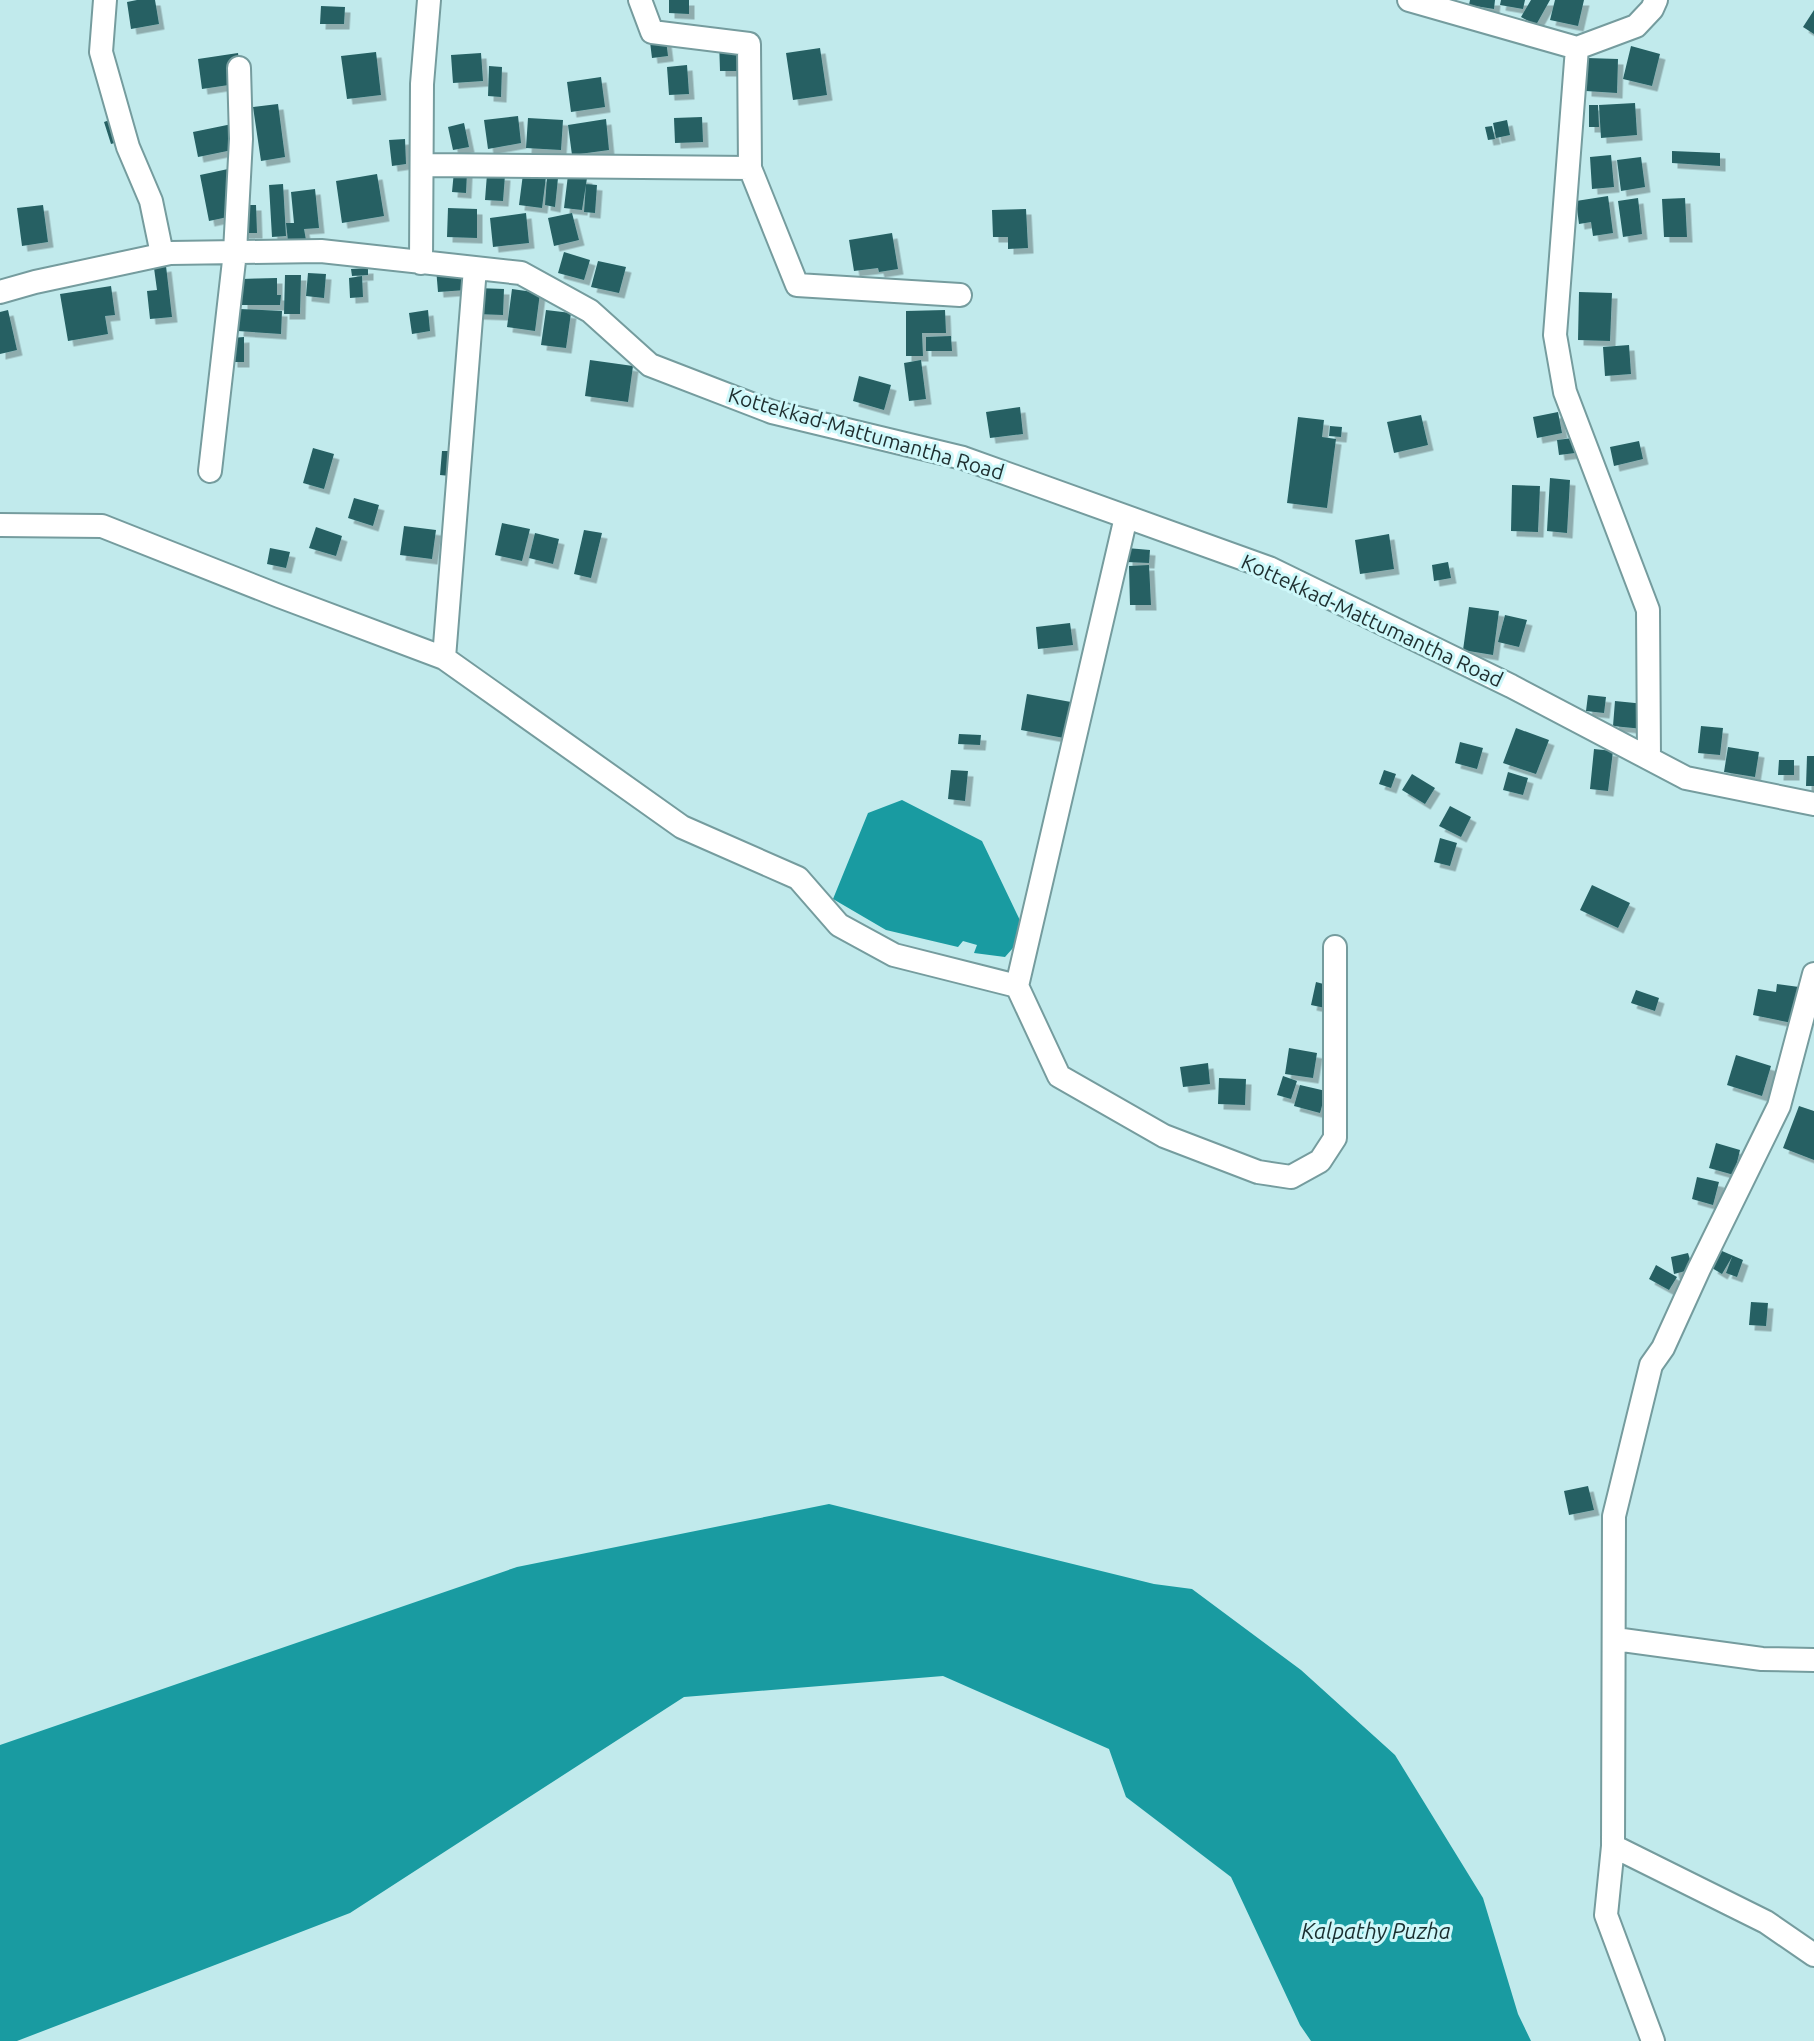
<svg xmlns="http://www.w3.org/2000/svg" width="1814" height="2041" viewBox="0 0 1814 2041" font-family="Ubuntu,sans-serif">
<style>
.water{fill:#199ba1}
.building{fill:#256164;filter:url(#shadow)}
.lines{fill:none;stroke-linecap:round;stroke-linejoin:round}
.minor-casing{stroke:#759c9e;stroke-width:26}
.minor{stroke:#fff;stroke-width:22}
.labels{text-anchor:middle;stroke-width:6;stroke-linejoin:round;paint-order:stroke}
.street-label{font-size:21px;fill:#1e2e2f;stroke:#cef8fa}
.water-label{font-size:22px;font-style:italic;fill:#1a2e2f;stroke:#cef8fa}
</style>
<defs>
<filter id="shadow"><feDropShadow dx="5.5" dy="5.5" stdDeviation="0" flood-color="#0004"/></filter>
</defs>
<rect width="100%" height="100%" fill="#c1eaec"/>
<path class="water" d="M902,800L982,841L1026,933L1005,957L974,953L977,945L963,941L958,947L886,930L833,899L868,813Z
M829,1504L1154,1584L1192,1589L1301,1670L1395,1755L1483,1898L1518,2014L1531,2041H1311L1300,2025L1231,1877L1126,1797L1109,1749L943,1676L684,1697L350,1913L17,2041H0V1745L517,1567Z"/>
<path class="building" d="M137,0H155L159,24L131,29L127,2Z
M669,0H689V14L669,13Z
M1470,0H1495L1494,9L1469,5Z
M1501,0H1525L1523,9L1500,5Z
M1531,0H1550L1536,25L1521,17Z
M1555,0H1584L1578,26L1550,20Z
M321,6L345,7L344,24H320Z
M1814,10V34L1803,27Z
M666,40L668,56L652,58L650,42Z
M719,40H737L739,71H720Z
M1631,46L1660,54L1652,86L1623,79Z
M820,48L827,95L793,100L786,53Z
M376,52L381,95L347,99L341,56Z
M238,53L242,83L202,89L198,59Z
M481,53L483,81L453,83L451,55Z
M1587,58L1618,59L1617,93L1586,91Z
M687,65L689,94L669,95L667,67Z
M489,66L502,67L501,97L488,96Z
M601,77L605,107L571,112L567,82Z
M1635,103L1637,135L1601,138L1599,105Z
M278,104L285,157L261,161L253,107Z
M1589,105H1598L1599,127H1589Z
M121,116L128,139L111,144L104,122Z
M518,116L521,143L488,149L484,120Z
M702,117L703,142L675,143L674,118Z
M528,118L563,120L561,150L526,148Z
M606,119L609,150L572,155L568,125Z
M1507,120L1510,135L1496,138L1493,123Z
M464,123L469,147L453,150L448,127Z
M232,124L237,149L198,157L193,132Z
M1492,126L1495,139L1488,140L1485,127Z
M405,139L406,164L392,166L389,140Z
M1672,151L1720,153V166L1672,163Z
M1611,155L1614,187L1592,189L1590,157Z
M1641,157L1645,187L1621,191L1617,160Z
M228,169L237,215L209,221L200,175Z
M454,171L467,172L466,193L452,192Z
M377,174L384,216L342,223L336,181Z
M487,174L505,175L503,201L485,200Z
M523,174L546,177L542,208L519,205Z
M568,175L587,178L582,210L564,208Z
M547,177L558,178L555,207L545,205Z
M283,184L286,236L272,237L269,185Z
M586,184L597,185L595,213L584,212Z
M315,189L319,228L304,229L306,240L288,241L286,223H294L291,192Z
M1608,196L1613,233L1593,236L1591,222L1579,224L1576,201Z
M1638,198L1642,234L1623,237L1618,201Z
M1685,198L1687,237H1664L1662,199Z
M43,205L48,242L22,246L17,208Z
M241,205H256L257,233H241Z
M448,208L477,209V238L447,237Z
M1026,209L1028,248L1008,249V237H993L992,210Z
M526,213L529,243L493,247L490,218Z
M572,213L579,240L554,246L548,218Z
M892,233L898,269L879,272L878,268L854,271L849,240Z
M564,252L590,260L584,280L558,273Z
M598,261L626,267L619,293L591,287Z
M464,265L466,290L438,292L436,268Z
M166,266L172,317L150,319L147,291L157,290L154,268Z
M368,268V275L352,276L351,269Z
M308,273L326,274L324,298L306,296Z
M285,275H301L300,314H284Z
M362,276L363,297L350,298L349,278Z
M277,278V295H281L280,305H242V279Z
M111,286L115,315L105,316L108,334L68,341L60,294Z
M477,288L504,289L503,315L476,314Z
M512,289L540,293L535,331L507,327Z
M1579,292L1612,293L1610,341L1578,340Z
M240,309L282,311L281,334L238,331Z
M8,310L17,350L0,354V312Z
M428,310L430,331L412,334L409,313Z
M546,310L571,313L566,348L541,345Z
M945,310L946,333H922L923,356H906V311Z
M951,336L952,351H926V337Z
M244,337V362H232L231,338Z
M1629,345L1631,374L1605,376L1603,347Z
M590,360L633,366L628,402L585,396Z
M921,360L926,399L909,401L904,363Z
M859,376L891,385L884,410L853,401Z
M1020,407L1023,434L990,438L986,412Z
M1558,412L1562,433L1537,438L1533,417Z
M1421,415L1428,445L1394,453L1387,422Z
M1298,417L1324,420L1322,437L1336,439L1327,508L1287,503Z
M1330,426L1342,427L1341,437L1329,436Z
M1581,437L1583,452L1559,455L1557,440Z
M1639,441L1643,459L1614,466L1610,447Z
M313,448L334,454L324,489L303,483Z
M442,451H452L450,476L440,475Z
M1550,478L1570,480L1567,533L1547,531Z
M1512,485L1540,486L1538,532L1511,531Z
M354,498L379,505L373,526L348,518Z
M502,523L530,529L522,561L495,555Z
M404,526L436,530L432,559L400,555Z
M316,527L342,536L336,556L309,548Z
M584,530L602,533L591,578L574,574Z
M535,533L559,539L553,564L529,558Z
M1389,534L1394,569L1360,574L1355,540Z
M270,548L290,552L286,568L267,564Z
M1127,548L1150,550L1149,563L1127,562Z
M1448,562L1451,578L1434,581L1432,565Z
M1149,565L1151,605H1130L1129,566Z
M1469,607L1499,611L1493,655L1463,650Z
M1505,615L1527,620L1519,647L1498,642Z
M1070,623L1073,645L1038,649L1036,627Z
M1027,694L1071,702L1064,738L1021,730Z
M1588,695L1606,697L1604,713L1586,711Z
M1615,701L1645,704L1643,729L1613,726Z
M1701,726L1723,728L1720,755L1698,753Z
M1516,728L1549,740L1536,774L1503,763Z
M959,734L981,735L980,745L958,744Z
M1460,742L1483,748L1477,769L1455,763Z
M1728,747L1759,752L1755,777L1724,772Z
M1594,749L1613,751L1608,791L1590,789Z
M1807,756H1814V786H1806Z
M1779,760H1794V775H1778Z
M951,770L968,771L965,801L948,799Z
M1384,770L1396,774L1391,788L1379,784Z
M1508,772L1528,778L1523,795L1503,790Z
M1412,774L1435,788L1425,804L1402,790Z
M1450,806L1471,817L1461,837L1439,826Z
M1440,838L1457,843L1450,866L1434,862Z
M1592,885L1630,903L1618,928L1580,910Z
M1316,982L1335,987L1330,1009L1311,1005Z
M1777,984L1799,987L1792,1023L1753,1015L1758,989L1776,992Z
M1636,990L1659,998L1655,1011L1631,1003Z
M1289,1048L1317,1053L1313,1078L1285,1074Z
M1736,1055L1771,1066L1762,1096L1727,1085Z
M1208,1063L1210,1084L1183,1087L1180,1067Z
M1283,1076L1297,1081L1291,1099L1277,1095Z
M1219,1078L1246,1079L1245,1105L1218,1104Z
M1300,1085L1326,1091L1320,1113L1294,1106Z
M1799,1106L1814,1111V1160L1783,1148Z
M1716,1143L1740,1150L1734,1175L1709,1168Z
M1697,1177L1719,1182L1713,1205L1692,1199Z
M1722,1251L1743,1260L1737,1277L1726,1273L1732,1257L1722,1274L1712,1268Z
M1688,1253L1693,1269L1674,1274L1671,1257Z
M1656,1265L1677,1277L1669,1290L1649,1279Z
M1751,1302L1768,1303L1766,1326L1749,1325Z
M1588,1486L1594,1510L1569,1515L1564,1491Z"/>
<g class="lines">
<defs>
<path id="minor" d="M105,0L101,52L128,147L151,201L162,254
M640,0L652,32L749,44L750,168L797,285L960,295
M1409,0L1577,48L1636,26L1652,9L1656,0
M1577,48L1555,335L1565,392L1648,610L1649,758
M423,165L750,168
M421,263L422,84L429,0
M0,292L35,282L170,253L321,251L521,273L590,311L650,365L772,412L963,458L1269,568L1511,686L1686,778L1814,804
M210,471L235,252L241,139L239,68
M1126,517L1017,986L1059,1076L1164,1136L1258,1172L1291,1177L1320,1161L1335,1138V947
M0,525L102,526L279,596L444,658L682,827L798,878L839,925L894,955L1017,986
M444,658L475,268
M1615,1639L1762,1659L1814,1660
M1613,1846L1766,1922L1814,1955
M1653,2041L1606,1915L1613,1846L1614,1516L1651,1365L1663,1348L1699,1269L1779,1106L1814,974"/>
</defs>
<use href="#minor" class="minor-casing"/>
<use href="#minor" class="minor"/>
</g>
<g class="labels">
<g class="street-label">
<text transform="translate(866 434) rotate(16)" y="7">Kottekkad-Mattumantha Road</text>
<text transform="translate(1372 621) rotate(25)" y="7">Kottekkad-Mattumantha Road</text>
</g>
<g class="water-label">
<text x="1376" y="1939">Kalpathy Puzha</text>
</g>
</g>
</svg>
